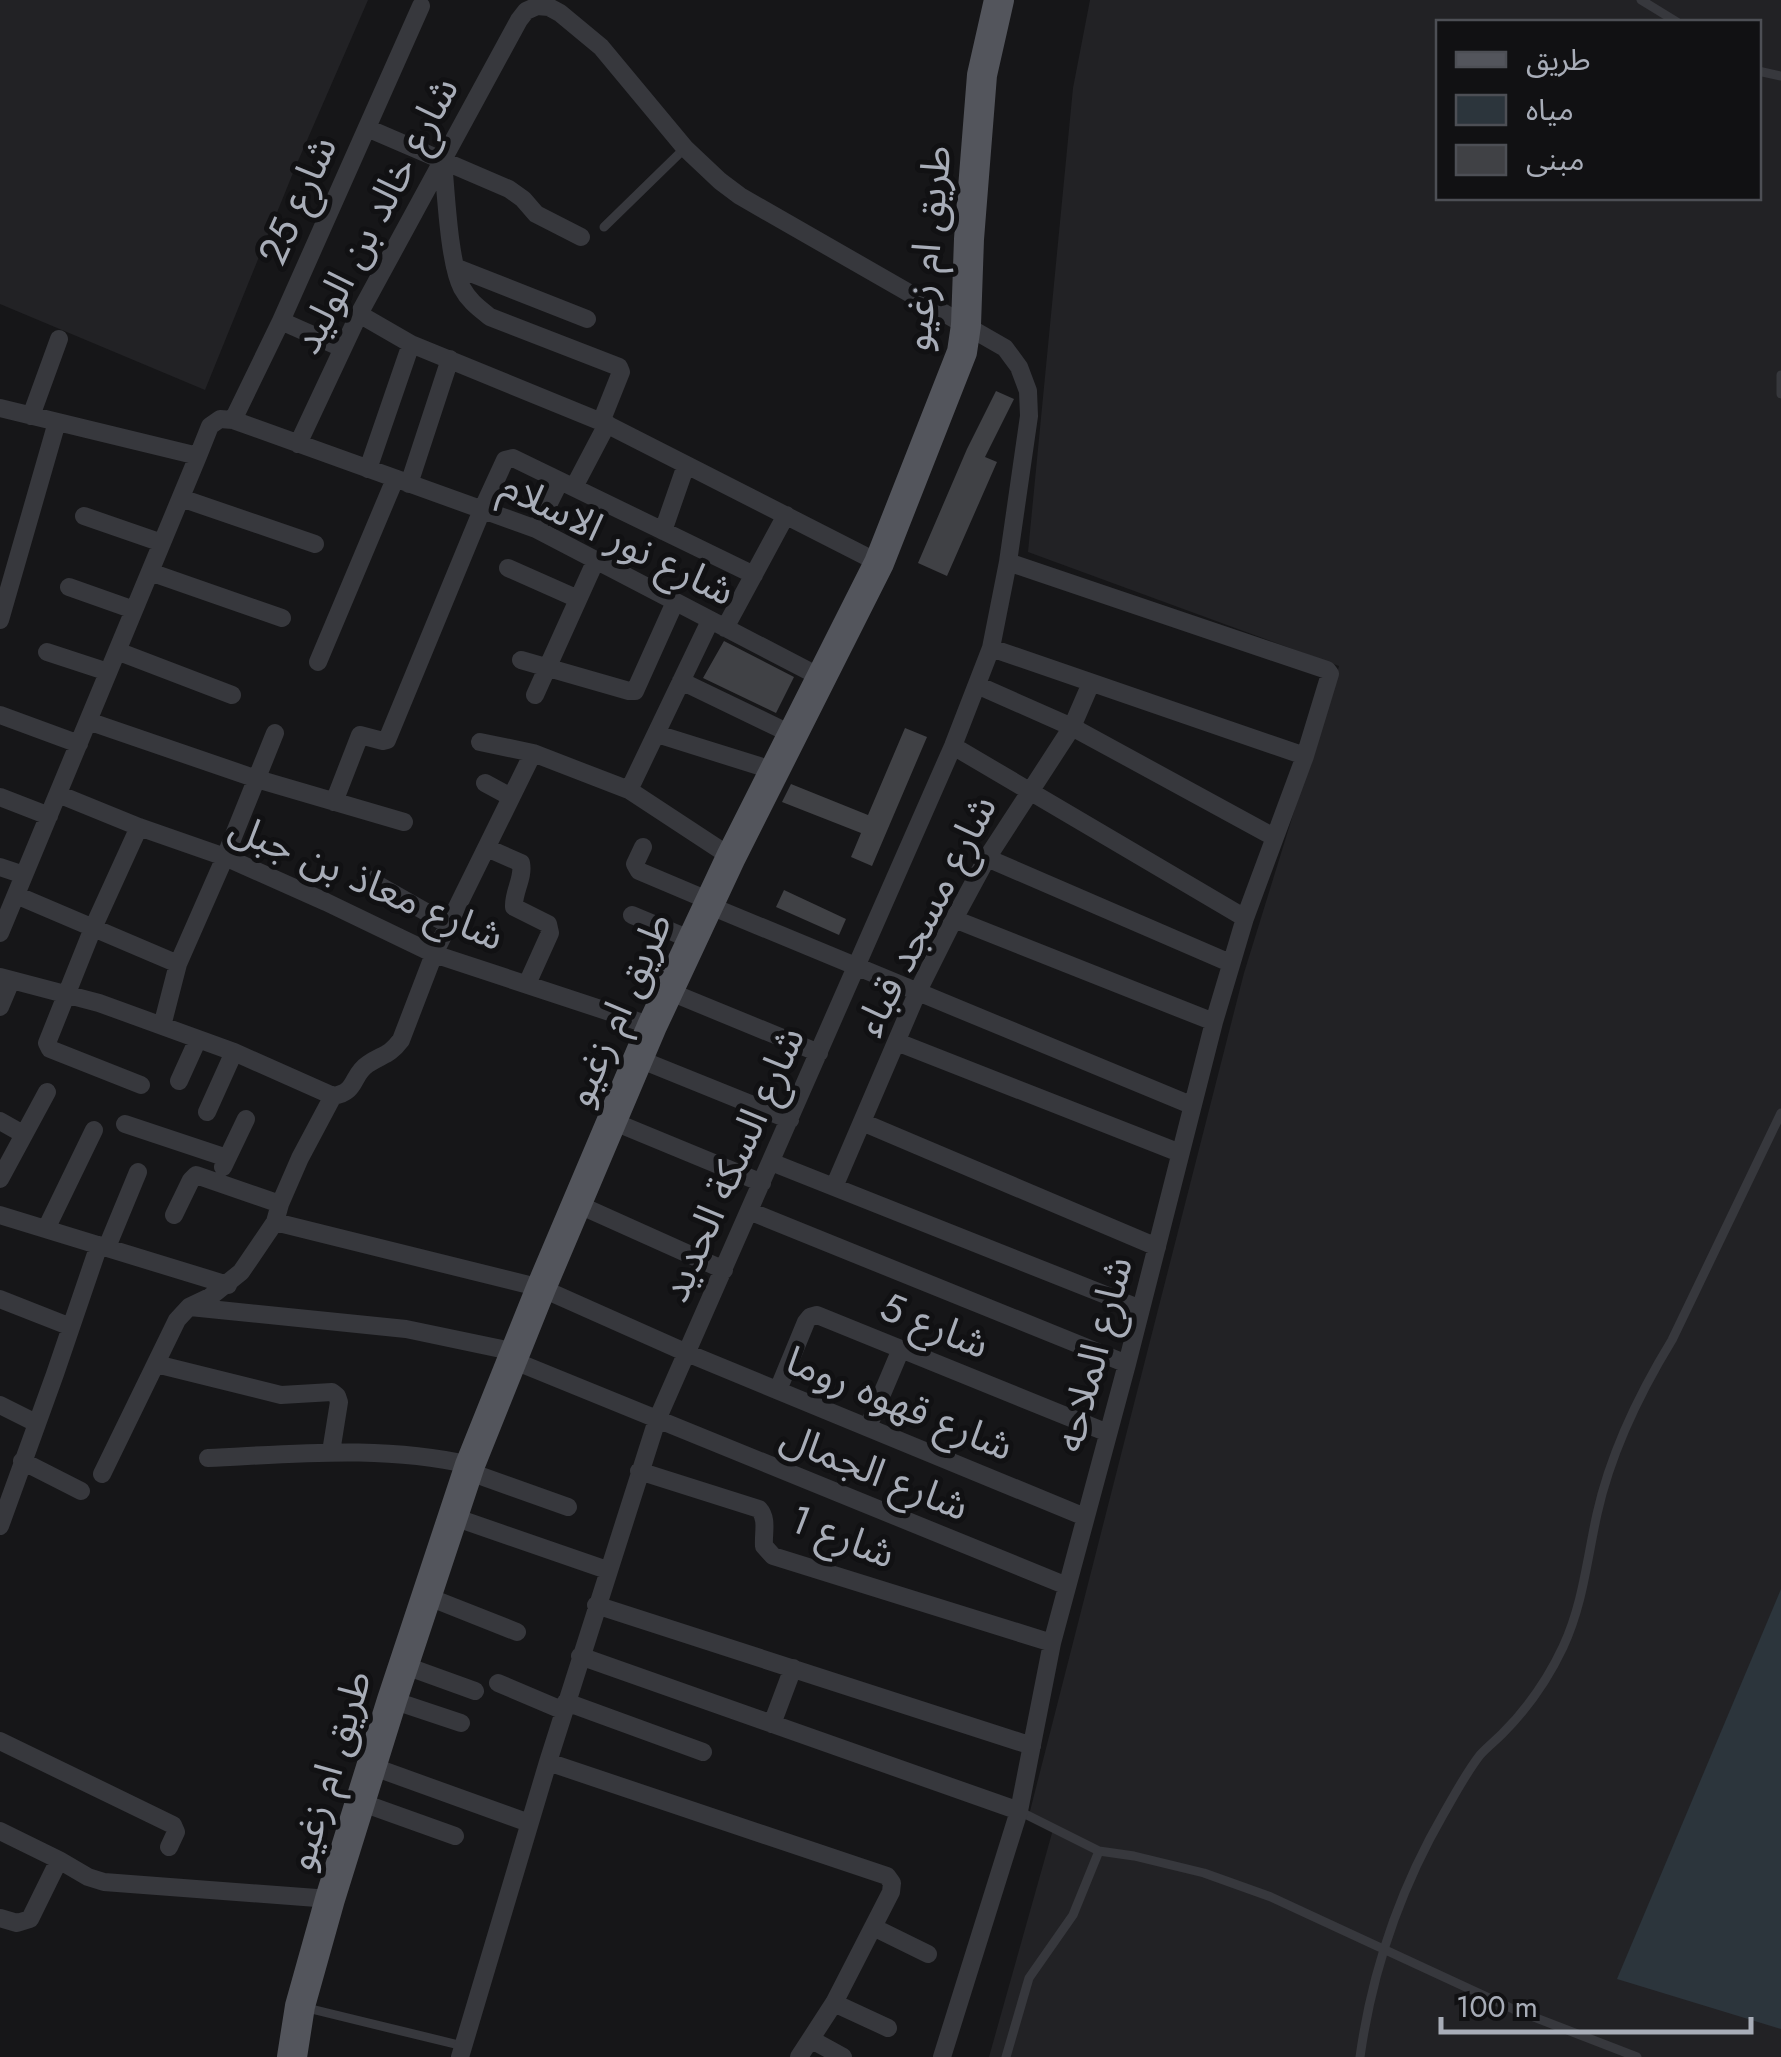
<svg xmlns="http://www.w3.org/2000/svg" width="1781" height="2057" viewBox="0 0 1781 2057" font-family="Jost,'Noto Sans Arabic',sans-serif">
<style>
.built{fill:#222225;fill-rule:evenodd}
.water{fill:#2c353c}
.building{fill:#404145}
.lines{fill:none;stroke-linecap:round;stroke-linejoin:round}
.lane{stroke:#37383d;stroke-width:9}
.street{stroke:#37383d;stroke-width:18}
.primary{stroke:#53555c;stroke-width:30}
.labels{text-anchor:middle;stroke-width:10;stroke-linejoin:round;paint-order:stroke}
.street-label{font-size:40px;fill:#a8adb8;stroke:#111113}
</style>
<rect width="100%" height="100%" fill="#161618"/>
<path class="built" d="M0,0H368L295,168L205,390L0,304Z
M1090,0H1781V2057H989L1054,1826L1029,1815L1244,973L1339,666L1028,552L1073,88ZM1438,22H1758V198H1438Z"/>
<path class="water" d="M1781,1589V2029L1617,1979Z"/>
<path class="building" d="M996,391L1014,399L985,457L997,462L947,576L918,563L967,449Z
M724,641L794,677L776,713L703,678Z
M905,728L927,737L872,866L851,857L861,833L782,802L791,784L868,815Z
M784,890L846,919L839,935L776,907Z"/>
<g class="lines">
<path class="lane" d="M1641,0L1677,22
M1758,71L1781,76
M604,227L685,148
M1781,375V394
M1019,1811L1099,1851L1134,1856L1204,1873L1271,1897L1513,2009L1637,2057
M303,2007L463,2046
M1006,2057L1029,1978L1073,1915L1099,1851
M1360,2057C1372,1971 1400,1889 1444,1813C1455,1794 1466,1773 1480,1755C1487,1747 1495,1741 1502,1734C1527,1709 1548,1679 1563,1647C1583,1604 1587,1559 1597,1514C1611,1451 1639,1394 1672,1340L1781,1113"/>
<path class="street" d="M367,128L509,189L523,199L536,214L581,237
M443,161C446,193 449,263 462,288C469,301 479,308 490,317L619,367L621,372L601,422
M455,267L587,319
M359,314L411,344L609,425
M281,321L342,348
M0,408L198,456
M31,416L59,339
M233,420L281,321L421,6
M298,444L359,314L519,20L526,11L537,6L549,7L560,13L601,47L685,148L720,181L740,196L1005,348L1019,367L1028,391L1029,416L1008,562L991,648L953,746L657,1420L548,1762L460,2057
M368,469L411,344
M409,484L450,359
M574,487L605,428L610,426L879,563
M181,498L315,544
M84,516L162,543
M536,529L560,481
M663,531L686,465
M508,568L578,599
M150,572L282,618
M69,587L134,610
M0,620L57,422
M725,628L786,515
M991,648L1305,756
M117,651L232,695
M47,652L108,672
M521,660L629,691H635L675,602
M318,662L395,479
M681,681L793,735
M977,685L1072,727L1274,837
M535,695L595,562
M0,715L79,744
M88,721L257,779L404,822
M657,734L775,771
M480,742L533,753L629,790L731,857
M953,746L1245,918
M485,783L511,797
M629,790L710,621
M58,794L139,827L225,857L326,902L434,954L652,1026
M0,797L49,816
M334,802L360,735L383,741L387,740L482,510L505,460L513,458L754,575
M139,827L93,928L47,1043L50,1049L141,1085
M643,847L635,864L639,871L710,901
M487,848L521,863C524,878 513,892 514,907L548,924L550,933L527,984
M987,858L1230,963
M0,867L24,875
M366,878L449,925
M16,895L178,964
M708,905L1191,1105
M632,915L692,940
M954,919L1214,1022
M0,933L198,456L210,426L220,419L233,420L536,529L822,678
M0,977L99,1003L234,1052L333,1096
M668,991L819,1053
M0,1007L11,981
M162,1026L178,964L225,857L275,733
M897,1042L1180,1153
M639,1059L790,1120
M179,1081L198,1039
M333,1096C358,1092 351,1075 368,1064C383,1054 389,1056 401,1040L434,954L533,753
M207,1112L234,1052
M0,1121L23,1134
M612,1121L762,1183
M862,1122L1157,1247
M125,1124L227,1158
M771,1162L1141,1309
M223,1167L246,1119
M0,1179L47,1092
M834,1187L918,991L954,919L987,858L1072,727L1091,683
M577,1204L724,1270
M749,1211L1127,1364
M0,1215L228,1285
M174,1215L191,1180L196,1175L280,1204
M275,1222L541,1288L687,1353L1085,1517
M46,1229L94,1130
M107,1247L138,1172
M0,1299L71,1327
M190,1307L406,1329L516,1352
M512,1360L1067,1586
M156,1364L281,1395L332,1392L337,1396L339,1402L331,1452
M778,1390L806,1322L810,1317L817,1315L1108,1433
M0,1405L36,1423
M868,1427L901,1349
M208,1458C296,1454 383,1445 470,1465
M22,1461L81,1491
M467,1471L568,1507
M639,1471L759,1509C768,1519 763,1533 764,1546L773,1556L1052,1643
M102,1474L177,1320L189,1307L210,1297L241,1272L275,1222L280,1204L300,1158L333,1096
M451,1516L607,1570
M0,1526L55,1374L99,1245
M426,1596L517,1632
M596,1605L1032,1746
M580,1656L1019,1811
M403,1665L475,1691
M498,1683L564,1711
M392,1700L461,1723
M566,1702L703,1752
M772,1724L793,1668
M0,1741L173,1825L176,1832L169,1847
M548,1762L887,1876L892,1883L891,1892L834,2003L799,2057
M371,1766L529,1823
M360,1802L455,1836
M0,1831L59,1860L88,1877L104,1882L330,1899
M0,1918L17,1923L30,1919L59,1860
M873,1927L928,1954
M834,2003L888,2028
M812,2040L843,2057
M942,2057L1019,1811L1052,1643L1127,1364L1214,1022L1245,918L1305,756L1330,674L1327,670L1008,562"/>
<path class="primary" d="M292,2057L300,2006L330,1899L392,1700L470,1465L541,1288L652,1026L731,857L879,563L962,352L966,325L969,239L982,75L999,0"/>
</g>
<g class="labels">
<g class="street-label">
<text transform="translate(297 200) rotate(-66)" y="14">شارع 25</text>
<text transform="translate(375 215) rotate(-62)" y="14">شارع خالد بن الوليد</text>
<text transform="translate(926 248) rotate(-84)" y="14">طريق ام زغيو</text>
<text transform="translate(618 538) rotate(26)" y="14">شارع نور الاسلام</text>
<text transform="translate(367 881) rotate(23)" y="14">شارع معاذ بن جبل</text>
<text transform="translate(925 915) rotate(-63)" y="14">شارع مسجد قباء</text>
<text transform="translate(618 1009) rotate(-66)" y="14">طريق ام زغيو</text>
<text transform="translate(732 1164) rotate(-66)" y="14">شارع السكة الحديد</text>
<text transform="translate(935 1325) rotate(22)" y="14">شارع 5</text>
<text transform="translate(1093 1354) rotate(-75)" y="14">شارع الملاحه</text>
<text transform="translate(900 1403) rotate(22)" y="14">شارع قهوه روما</text>
<text transform="translate(875 1471) rotate(22)" y="14">شارع الجمال</text>
<text transform="translate(843 1536) rotate(21)" y="14">شارع 1</text>
<text transform="translate(328 1770) rotate(-73)" y="14">طريق ام زغيو</text>
</g>
</g>
<rect x="1436" y="20" width="325" height="180" fill="#111113" stroke="#4d4f55" stroke-width="2.5"/>
<rect x="1456" y="52" width="50" height="15" fill="#53555c" stroke="#4d4f55" stroke-width="2.5"/>
<text x="1526" y="70" font-size="30" fill="#a8adb8">طريق</text>
<rect x="1456" y="95" width="50" height="30" fill="#2c353c" stroke="#4d4f55" stroke-width="2.5"/>
<text x="1526" y="120" font-size="30" fill="#a8adb8">مياه</text>
<rect x="1456" y="145" width="50" height="30" fill="#404145" stroke="#4d4f55" stroke-width="2.5"/>
<text x="1526" y="170" font-size="30" fill="#a8adb8">مبنى</text>
<path d="M1441 2017v15h310v-15" fill="none" stroke="#a8adb8" stroke-width="5"/>
<text x="1456" y="2017" font-size="30" fill="#a8adb8" stroke="#111113" stroke-width="8" paint-order="stroke">100 m</text>
</svg>
